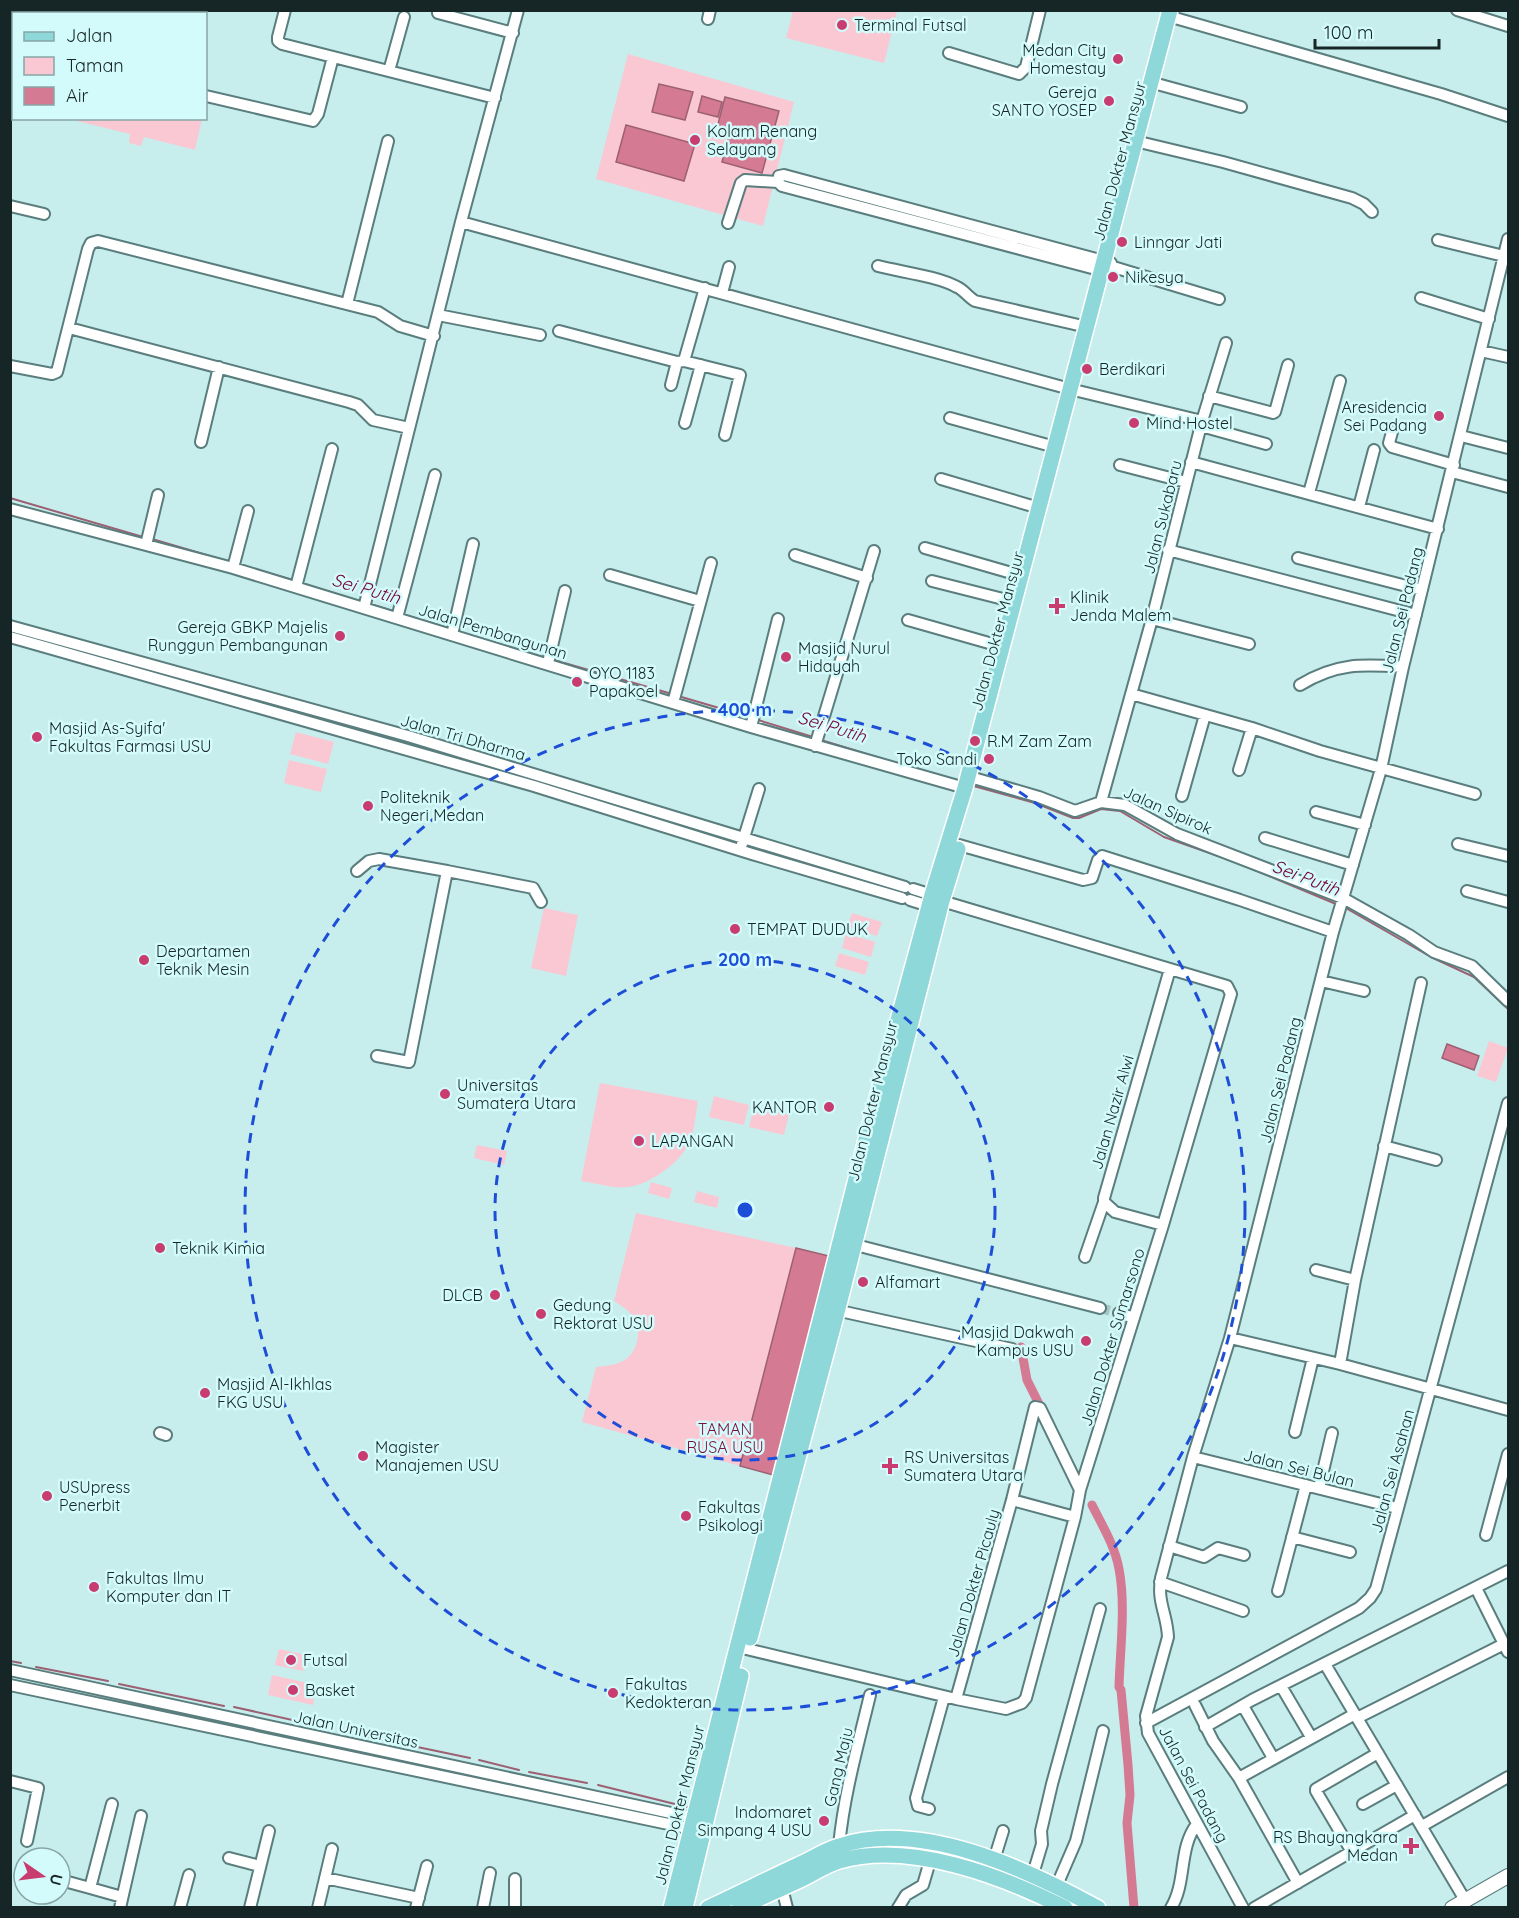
<svg xmlns="http://www.w3.org/2000/svg" width="1519" height="1918" viewBox="0 0 1519 1918" font-family="Quicksand,sans-serif">
<style>
.green{fill:#fac8d3}
.water{fill:#d57a93;stroke:#9c6072;stroke-width:1.5}
.lines{fill:none;stroke-linecap:round;stroke-linejoin:round}
.stream{stroke:#9c6072;stroke-width:2}
.canal{stroke:#d57a93;stroke-width:9}
.street-tunnel{stroke:#a4c6c5;stroke-width:10;stroke-dasharray:10 5;stroke-linecap:butt}
.street-casing{stroke:#5a7d7d;stroke-width:14}
.secondary-casing{stroke:#5a7d7d;stroke-width:16}
.primary-casing{stroke:#fff;stroke-width:18}
.street{stroke:#fff;stroke-width:10}
.secondary{stroke:#fff;stroke-width:14}
.primary{stroke:#8fd8d9;stroke-width:15}
.ring{fill:none;stroke:#1d4ed8;stroke-width:3;stroke-dasharray:10 8}
.poi-dot{fill:#c93c6f;stroke:#d4fbfb;stroke-width:2}
.labels{text-anchor:middle;stroke-width:5;stroke-linejoin:round;paint-order:stroke}
.poi-label{font-size:16px;fill:#162525;stroke:#d4fbfb;text-anchor:start}
.street-label{font-size:16px;fill:#162525;stroke:#d4fbfb}
.park-label{font-size:16px;fill:#7f0f3e;stroke:#d4fbfb}
.water-label{font-size:18px;font-style:italic;fill:#740036;stroke:#d4fbfb}
.centre{fill:#1d4ed8;stroke:#d4fbfb;stroke-width:3}
.ring-label{font-size:18px;text-anchor:middle;font-weight:bold;fill:#1d4ed8;stroke:#d4fbfb;stroke-width:5;stroke-linejoin:round;paint-order:stroke}
</style>
<rect width="100%" height="100%" fill="#c7eeed"/>
<path class="green" d="M891,10L897,12L884,63L786,38L793,11Z
M628,54L794,102L763,226L596,179Z
M77,119L202,118V119L195,150L144,137L141,146L129,143L130,134L77,121Z
M296,732L334,742L328,764L290,754Z
M289,760L327,769L321,792L284,783Z
M544,908L578,915L566,976L531,968Z
M852,913L882,922L877,936L847,927Z
M846,933L875,942L871,957L842,948Z
M839,953L869,962L865,975L835,966Z
M1489,1041L1508,1048L1496,1082L1477,1076Z
M600,1083L698,1101C695,1116 695,1136 685,1150C675,1166 646,1186 628,1187C613,1189 596,1183 581,1181Z
M714,1096L749,1105L744,1125L709,1117Z
M754,1106L789,1114L784,1135L749,1127Z
M477,1145L507,1151L504,1165L474,1158Z
M651,1182L672,1188L669,1199L648,1193Z
M697,1191L719,1197L717,1208L694,1202Z
M636,1213L796,1248L740,1466L582,1422L596,1367C605,1366 615,1365 623,1361C640,1351 643,1326 629,1312C625,1308 619,1304 614,1301Z
M279,1649L306,1655L303,1671L275,1665Z
M272,1675L317,1685L313,1705L268,1695Z"/>
<path class="water" d="M659,84L693,92L685,120L652,112Z
M702,96L722,102L718,117L698,112Z
M725,97L779,111L762,173L722,162L730,132L717,128Z
M626,125L695,144L684,181L616,162Z
M1447,1044L1479,1056L1474,1070L1442,1058Z
M796,1248L837,1258L781,1477L740,1466Z"/>
<g class="lines">
<path class="stream" d="M10,498L143,537
M152,539L227,561
M247,567L293,580
M301,583L362,602
M370,604L396,612
M402,614L451,629
M456,631L545,658
M554,660L672,694
M678,696L750,717
M755,719L813,737
M821,740L916,769
M970,785L1035,803L1073,818H1079L1101,809L1120,811L1164,837L1238,863L1336,904
M1344,907L1431,957L1474,977L1508,1009
M10,1661L21,1663
M36,1667L108,1681
M119,1684L224,1706
M234,1707L333,1729
M341,1731L470,1758
M479,1760L519,1770
M529,1772L587,1783
M598,1785L691,1808"/>
<path class="canal" d="M1021,1347L1027,1380L1043,1412
M1092,1505C1102,1525 1115,1546 1119,1569C1126,1605 1120,1650 1119,1687L1121,1690L1128,1765L1130,1795L1127,1823L1134,1908"/>
<path class="street-tunnel" d="M1100,1308L1119,1313"/>
<defs>
<path id="street" d="M285,10L278,37V41L282,44L495,98
M1457,10L1508,26
M438,13L513,33
M1175,18L1441,94L1508,116
M708,19L710,10
M10,36L14,37
M949,53L1019,74L1026,67L1040,10
M389,71L404,17
M1157,84L1241,107
M206,96L313,121L318,114L333,57
M1135,141L1223,162L1352,198L1364,204L1372,212
M778,182L779,176L784,175L1111,263
M10,206L44,214
M461,222L1070,389
M728,223L741,183L745,180L778,182L782,186L1107,272
M1438,240L1504,256
M878,266C901,272 937,276 957,287C964,290 968,297 975,301L1087,327
M1110,266L1219,299
M722,293L729,267
M1421,298L1489,319
M347,304L388,141
M438,315L540,335
M69,328L349,402L358,405L373,420L409,428
M559,331L677,362
M1481,351L1508,357
M684,361L740,375L725,435
M10,366L52,374L57,372L88,249L91,243L98,241L378,312L400,326L434,336
M671,385L677,362L684,361L705,288
M1078,391L1202,421
M1209,396L1273,413L1275,412L1288,365
M950,418L1055,447
M685,423L701,365
M1201,426L1266,444
M1392,432L1389,443L1392,447L1454,465
M1461,436L1508,448
M201,442L219,367
M1191,462L1438,529
M1120,465L1186,482
M1452,472L1508,487
M941,479L1039,508
M1309,493L1340,381
M1359,507L1374,450
M10,509L233,568L751,727L965,788
M146,545L158,495
M925,548L1022,576
M1168,550L1416,615
M795,555L867,578
M1298,558L1422,590
M233,568L248,511
M610,575L700,601
M932,581L1015,602
M296,587L332,449
M364,608L461,222L518,10
M397,618L435,475
M1152,619L1249,644
M908,620L1003,647
M10,626L408,736L905,887
M452,635L473,544
M10,637L534,786L752,854L902,898
M548,663L565,591
M1300,685C1336,663 1362,664 1403,667
M1131,694L1252,728L1320,751L1475,794
M673,703L711,563
M751,727L778,619
M815,746L874,551
M1239,770L1252,728
M977,779L1039,797L1075,811L1101,802L1125,805L1177,834L1343,898L1409,935L1434,952L1472,966L1508,1001
M1182,796L1205,715
M1101,802L1152,619L1202,421L1226,343
M1316,812L1365,825
M1265,838L1353,865
M742,844L759,789
M1458,844L1508,856
M959,845L1083,880L1092,878L1098,860L1102,856L1240,900L1333,932
M357,871L369,861L379,859L447,871L409,1062L377,1056
M447,871L533,888L541,902
M913,889L932,895
M1467,891L1508,902
M910,900L929,906
M1321,981L1364,991
M1384,1146L1436,1160
M1163,1225L1115,1212L1104,1202V1198L1170,969
M848,1243L1100,1308
M1085,1257L1104,1202
M1316,1270L1355,1280
M831,1309L1012,1349
M1119,1313L1134,1318
M1230,1338L1340,1364L1508,1410
M1340,1364L1355,1280L1421,983
M1295,1432L1313,1358
M160,1433L166,1435
M1193,1457L1397,1508
M1319,1488L1332,1433
M1012,1500L1075,1517
M1486,1535L1508,1454
M1292,1537L1350,1552
M1169,1546L1204,1557L1218,1548L1244,1555
M1160,1582L1243,1611
M1476,1588L1508,1652
M1278,1591L1306,1485
M738,1647L956,1699L1006,1709L1022,1703L1026,1698L1075,1517L1080,1490L1163,1225L1231,994L1227,986L942,901
M1325,1664L1465,1900
M10,1670L694,1818
M10,1685L692,1829
M1281,1686L1311,1737
M956,1699L1012,1500L1035,1407L1040,1408L1080,1490
M1195,1705L1213,1741L1239,1778L1298,1883
M1243,1706L1273,1758
M1357,1718L1504,1644
M1146,1723L1359,1608L1370,1598L1376,1589L1508,1103
M1205,1727L1252,1700L1508,1571
M1239,1778L1355,1714
M10,1781L38,1788L27,1841
M112,1804L90,1888L122,1897
M1363,1804L1397,1785
M929,1809L918,1806L916,1798L944,1697
M1422,1826L1508,1777
M839,1846C844,1794 858,1745 870,1695
M1352,1852L1316,1791V1789L1378,1753
M229,1858L260,1866
M994,1860L1003,1831
M1033,1874L1042,1844L1041,1831L1052,1784L1100,1609
M325,1878L419,1898
M515,1879V1908
M68,1882L90,1888
M1057,1885L1076,1841L1103,1731
M782,1888L787,1908
M120,1908L141,1816
M180,1908L189,1875
M250,1908L269,1831
M318,1908L332,1849
M416,1908L427,1866
M483,1908L490,1873
M898,1908L906,1895L923,1885L930,1861
M1171,1908C1187,1882 1178,1848 1197,1824
M1243,1908L1148,1733L1146,1716L1168,1637C1167,1614 1157,1603 1161,1578L1193,1457L1230,1338L1333,932L1381,769L1403,667L1508,239
M1254,1908L1415,1815"/>
<path id="secondary" d="M1452,1908L1508,1876"/>
<path id="primary" d="M750,1638L835,1320L942,901L958,849
M671,1908L872,1116L932,895L965,788L1170,10
M685,1908L741,1676
M708,1908C738,1894 768,1879 798,1865C812,1859 825,1850 839,1846C921,1819 1027,1869 1098,1908
M739,1908C760,1898 781,1889 802,1879C814,1873 826,1865 839,1861C910,1841 1002,1876 1065,1908"/>
</defs>
<use href="#street" class="street-casing"/>
<use href="#secondary" class="secondary-casing"/>
<use href="#primary" class="primary-casing"/>
<use href="#street" class="street"/>
<use href="#secondary" class="secondary"/>
<use href="#primary" class="primary"/>
</g>
<g class="ring">
<circle cx="745" cy="1210" r="250"/>
<circle cx="745" cy="1210" r="500"/>
</g>
<g class="poi-dot">
<circle cx="842" cy="25" r="6"/>
<circle cx="1118" cy="59" r="6"/>
<circle cx="1109" cy="101" r="6"/>
<circle cx="695" cy="140" r="6"/>
<circle cx="1122" cy="242" r="6"/>
<circle cx="1113" cy="277" r="6"/>
<circle cx="1087" cy="369" r="6"/>
<circle cx="1439" cy="416" r="6"/>
<circle cx="1134" cy="423" r="6"/>
<path d="M1054 597h6v6h6v6h-6v6h-6v-6h-6v-6h6z"/>
<circle cx="340" cy="636" r="6"/>
<circle cx="786" cy="657" r="6"/>
<circle cx="577" cy="682" r="6"/>
<circle cx="37" cy="737" r="6"/>
<circle cx="975" cy="741" r="6"/>
<circle cx="989" cy="759" r="6"/>
<circle cx="368" cy="806" r="6"/>
<circle cx="735" cy="929" r="6"/>
<circle cx="144" cy="960" r="6"/>
<circle cx="445" cy="1094" r="6"/>
<circle cx="829" cy="1107" r="6"/>
<circle cx="639" cy="1141" r="6"/>
<circle cx="160" cy="1248" r="6"/>
<circle cx="863" cy="1282" r="6"/>
<circle cx="495" cy="1295" r="6"/>
<circle cx="541" cy="1314" r="6"/>
<circle cx="1086" cy="1341" r="6"/>
<circle cx="205" cy="1393" r="6"/>
<circle cx="363" cy="1456" r="6"/>
<path d="M887 1457h6v6h6v6h-6v6h-6v-6h-6v-6h6z"/>
<circle cx="47" cy="1496" r="6"/>
<circle cx="686" cy="1516" r="6"/>
<circle cx="94" cy="1587" r="6"/>
<circle cx="291" cy="1660" r="6"/>
<circle cx="293" cy="1690" r="6"/>
<circle cx="613" cy="1693" r="6"/>
<circle cx="824" cy="1821" r="6"/>
<path d="M1408 1837h6v6h6v6h-6v6h-6v-6h-6v-6h6z"/>
</g>
<g class="labels">
<g class="poi-label">
<text x="854" y="31">Terminal Futsal</text>
<text x="1106" y="56" text-anchor="end">Medan City<tspan x="1106" dy="18">Homestay</tspan></text>
<text x="1097" y="98" text-anchor="end">Gereja<tspan x="1097" dy="18">SANTO YOSEP</tspan></text>
<text x="707" y="137">Kolam Renang<tspan x="707" dy="18">Selayang</tspan></text>
<text x="1134" y="248">Linngar Jati</text>
<text x="1125" y="283">Nikesya</text>
<text x="1099" y="375">Berdikari</text>
<text x="1427" y="413" text-anchor="end">Aresidencia<tspan x="1427" dy="18">Sei Padang</tspan></text>
<text x="1146" y="429">Mind Hostel</text>
<text x="1070" y="603">Klinik<tspan x="1070" dy="18">Jenda Malem</tspan></text>
<text x="328" y="633" text-anchor="end">Gereja GBKP Majelis<tspan x="328" dy="18">Runggun Pembangunan</tspan></text>
<text x="798" y="654">Masjid Nurul<tspan x="798" dy="18">Hidayah</tspan></text>
<text x="589" y="679">OYO 1183<tspan x="589" dy="18">Papakoel</tspan></text>
<text x="49" y="734">Masjid As-Syifa'<tspan x="49" dy="18">Fakultas Farmasi USU</tspan></text>
<text x="987" y="747">R.M Zam Zam</text>
<text x="977" y="765" text-anchor="end">Toko Sandi</text>
<text x="380" y="803">Politeknik<tspan x="380" dy="18">Negeri Medan</tspan></text>
<text x="747" y="935">TEMPAT DUDUK</text>
<text x="156" y="957">Departamen<tspan x="156" dy="18">Teknik Mesin</tspan></text>
<text x="457" y="1091">Universitas<tspan x="457" dy="18">Sumatera Utara</tspan></text>
<text x="817" y="1113" text-anchor="end">KANTOR</text>
<text x="651" y="1147">LAPANGAN</text>
<text x="172" y="1254">Teknik Kimia</text>
<text x="875" y="1288">Alfamart</text>
<text x="483" y="1301" text-anchor="end">DLCB</text>
<text x="553" y="1311">Gedung<tspan x="553" dy="18">Rektorat USU</tspan></text>
<text x="1074" y="1338" text-anchor="end">Masjid Dakwah<tspan x="1074" dy="18">Kampus USU</tspan></text>
<text x="217" y="1390">Masjid Al-Ikhlas<tspan x="217" dy="18">FKG USU</tspan></text>
<text x="375" y="1453">Magister<tspan x="375" dy="18">Manajemen USU</tspan></text>
<text x="904" y="1463">RS Universitas<tspan x="904" dy="18">Sumatera Utara</tspan></text>
<text x="59" y="1493">USUpress<tspan x="59" dy="18">Penerbit</tspan></text>
<text x="698" y="1513">Fakultas<tspan x="698" dy="18">Psikologi</tspan></text>
<text x="106" y="1584">Fakultas Ilmu<tspan x="106" dy="18">Komputer dan IT</tspan></text>
<text x="303" y="1666">Futsal</text>
<text x="625" y="1690">Fakultas<tspan x="625" dy="18">Kedokteran</tspan></text>
<text x="305" y="1696">Basket</text>
<text x="812" y="1818" text-anchor="end">Indomaret<tspan x="812" dy="18">Simpang 4 USU</tspan></text>
<text x="1398" y="1843" text-anchor="end">RS Bhayangkara<tspan x="1398" dy="18">Medan</tspan></text>
</g>
<g class="street-label">
<text transform="translate(1119 161) rotate(-75)" y="6">Jalan Dokter Mansyur</text>
<text transform="translate(1162 517) rotate(-76)" y="6">Jalan Sukabaru</text>
<text transform="translate(1402 610) rotate(-76)" y="6">Jalan Sei Padang</text>
<text transform="translate(493 631) rotate(17)" y="6">Jalan Pembangunan</text>
<text transform="translate(997 631) rotate(-75)" y="6">Jalan Dokter Mansyur</text>
<text transform="translate(463 737) rotate(16)" y="6">Jalan Tri Dharma</text>
<text transform="translate(1168 810) rotate(24)" y="6">Jalan Sipirok</text>
<text transform="translate(1280 1080) rotate(-76)" y="6">Jalan Sei Padang</text>
<text transform="translate(872 1101) rotate(-76)" y="6">Jalan Dokter Mansyur</text>
<text transform="translate(1112 1112) rotate(-74)" y="6">Jalan Nazir Alwi</text>
<text transform="translate(1112 1337) rotate(-73)" y="6">Jalan Dokter Sumarsono</text>
<text transform="translate(1299 1468) rotate(14)" y="6">Jalan Sei Bulan</text>
<text transform="translate(1392 1471) rotate(-75)" y="6">Jalan Sei Asahan</text>
<text transform="translate(973 1583) rotate(-74)" y="6">Jalan Dokter Picauly</text>
<text transform="translate(356 1729) rotate(12)" y="6">Jalan Universitas</text>
<text transform="translate(838 1767) rotate(-77)" y="6">Gang Maju</text>
<text transform="translate(1194 1784) rotate(62)" y="6">Jalan Sei Padang</text>
<text transform="translate(679 1805) rotate(-76)" y="6">Jalan Dokter Mansyur</text>
</g>
<g class="park-label">
<text x="725" y="1435">TAMAN<tspan x="725" dy="18">RUSA USU</tspan></text>
</g>
<g class="water-label">
<text transform="translate(366 589) rotate(16)" y="6">Sei Putih</text>
<text transform="translate(832 727) rotate(17)" y="6">Sei Putih</text>
<text transform="translate(1306 878) rotate(21)" y="6">Sei Putih</text>
</g>
</g>
<circle cx="745" cy="1210" r="9" class="centre"/>
<g class="ring-label">
<text x="745" y="716">400 m</text>
<text x="745" y="966">200 m</text>
</g>
<rect width="1519" height="1918" fill="none" stroke="#162525" stroke-width="24"/>
<rect x="12" y="12" width="195" height="108" fill="#d4fbfb" stroke="#88a5a5" stroke-width="1.5"/>
<rect x="24" y="32" width="30" height="9" fill="#8fd8d9" stroke="#88a5a5" stroke-width="1.5"/>
<text x="66" y="42" font-size="18" fill="#162525">Jalan</text>
<rect x="24" y="57" width="30" height="18" fill="#fac8d3" stroke="#88a5a5" stroke-width="1.5"/>
<text x="66" y="72" font-size="18" fill="#162525">Taman</text>
<rect x="24" y="87" width="30" height="18" fill="#d57a93" stroke="#88a5a5" stroke-width="1.5"/>
<text x="66" y="102" font-size="18" fill="#162525">Air</text>
<g transform="translate(42 1876) rotate(104)"><circle r="28" fill="#d4fbfb" stroke="#88a5a5" stroke-width="1.5"/>
<path d="M0-4.5L10 22L0 15L-10 22Z" fill="#c93c6f"/>
<text y="-9" font-size="16" font-weight="bold" text-anchor="middle" fill="#162525">U</text>
</g>
<path d="M1315 39v9h124v-9" fill="none" stroke="#162525" stroke-width="3"/>
<text x="1324" y="39" font-size="18" fill="#162525" stroke="#d4fbfb" stroke-width="4.5" paint-order="stroke">100 m</text>
</svg>
